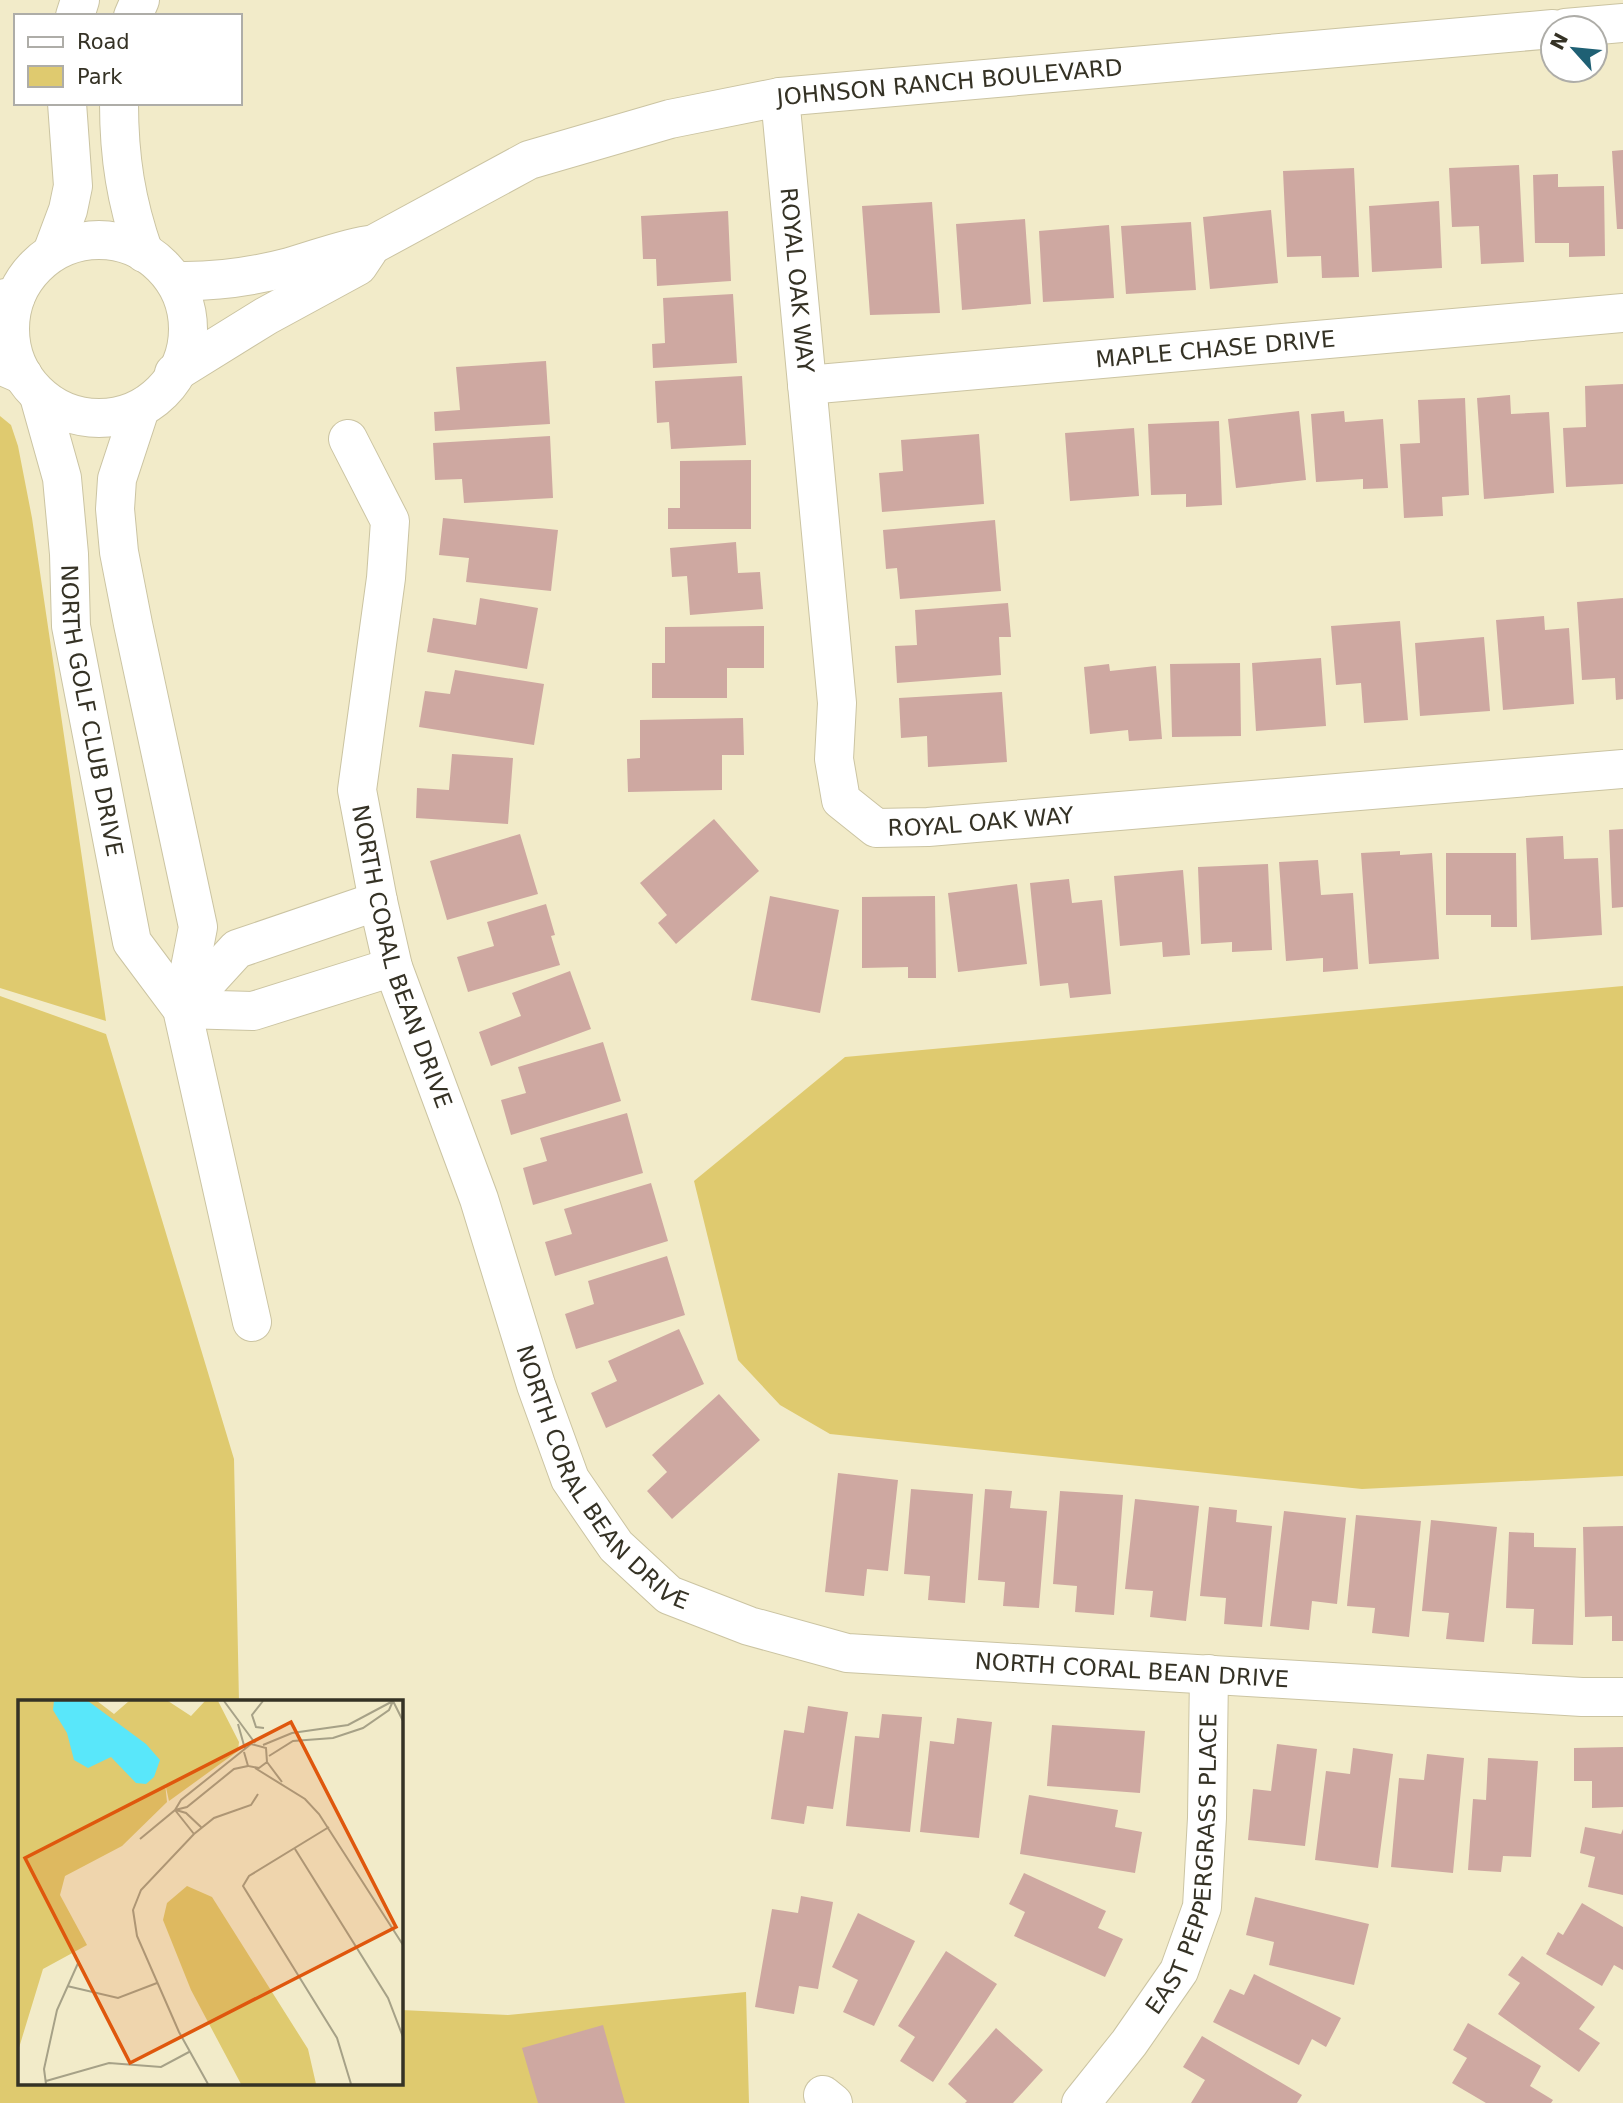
<svg xmlns="http://www.w3.org/2000/svg" width="1623" height="2103" viewBox="0 0 1623 2103" font-family="'DejaVu Sans',sans-serif">
<style>
.green{fill:#dfca6f}
.building{fill:#cea8a1}
.lines{fill:none;stroke-linecap:round;stroke-linejoin:round}
.minor-casing{stroke:#cbc4a2;stroke-width:40}
.tertiary-casing{stroke:#cbc4a2;stroke-width:40}
.minor{stroke:#fff;stroke-width:38}
.tertiary{stroke:#fff;stroke-width:38}
.labels{text-anchor:middle;stroke-width:6;stroke-linejoin:round;paint-order:stroke}
.street-label{font-size:23px;fill:#353225;stroke:#fff}
.inset-road{fill:none;stroke:#a6a187;stroke-width:2}
.view{fill:#df570d;fill-opacity:0.15;stroke:#df570d;stroke-width:3.5}
.inset-edge{fill:none;stroke:#353225;stroke-width:3.5}
</style>
<rect width="100%" height="100%" fill="#f2ebc9"/>
<path class="green" d="M0,416L11,425L18,446L32,518L106,1021L0,988Z
M1623,986V1476L1362,1489L830,1434L780,1405L738,1360L694,1181L845,1057Z
M0,996L106,1034L234,1459L239,1702H19V2084H401V2010L508,2015L746,1992L749,2103H0Z"/>
<path class="building" d="M1623,150V229H1617L1612,151Z
M1519,165L1524,262L1481,264L1479,226L1452,227L1449,168Z
M1354,168L1359,277L1322,278L1321,256L1287,257L1283,171Z
M1558,174V187L1604,186L1605,256L1569,257V243H1535L1533,175Z
M1439,201L1442,268L1372,272L1369,206Z
M932,202L940,313L870,315L862,206Z
M1271,210L1278,283L1210,289L1203,217Z
M728,211L731,281L657,286L656,259H643L641,216Z
M1025,219L1031,304L962,310L956,224Z
M1191,222L1196,290L1126,294L1121,226Z
M1109,225L1114,298L1043,302L1039,231Z
M733,294L737,363L653,368L652,344L665,343L663,298Z
M546,361L550,424L435,431L434,412L460,410L456,367Z
M742,376L746,445L671,449L669,422L657,423L655,381Z
M1623,384V484L1566,487L1563,428L1586,427L1585,386Z
M1510,395L1511,414L1549,412L1554,493L1484,499L1477,398Z
M1465,398L1469,495L1442,497L1443,516L1404,518L1400,444L1420,443L1418,400Z
M1299,411L1306,480L1236,488L1228,419Z
M1344,411L1345,422L1383,419L1388,488L1363,489V479L1316,482L1311,414Z
M1219,421L1222,505L1186,507V494L1151,495L1148,424Z
M1134,428L1139,496L1070,501L1065,433Z
M979,434L984,504L882,512L879,473L903,471L901,440Z
M550,436L553,498L464,503L462,479L435,480L433,443Z
M751,460V529H668V508H680V461Z
M443,518L558,530L551,591L466,582L469,558L439,555Z
M995,520L1001,591L900,599L897,568L886,569L883,530Z
M736,542L738,573L760,572L763,609L690,615L687,576L672,577L670,548Z
M480,598L538,608L527,669L427,652L433,618L476,625Z
M1623,598V699L1616,700L1615,678L1582,680L1577,602Z
M1008,603L1011,637H999L1001,675L897,683L895,646L917,645L915,610Z
M1544,616L1545,630L1569,628L1574,704L1503,710L1496,620Z
M1400,621L1408,720L1364,723L1361,683L1336,685L1331,626Z
M764,626V668H727V698H652V663H665V627Z
M1484,637L1490,711L1420,716L1415,643Z
M1321,658L1326,726L1256,731L1252,663Z
M1240,663L1241,736L1172,737L1170,664Z
M1109,664L1110,671L1156,666L1162,739L1129,741L1128,730L1090,734L1084,667Z
M455,670L544,684L534,745L419,727L425,691L450,694Z
M1002,692L1007,762L928,767L927,736L901,738L899,698Z
M743,718L744,755H722V790L628,792L627,759L640,758V720Z
M452,754L513,758L508,824L416,818L417,788L449,790Z
M714,819L759,871L676,944L658,923L667,915L640,883Z
M1623,829V907L1612,908L1609,830Z
M520,834L538,894L447,920L430,861Z
M1563,836L1564,859L1598,858L1602,935L1531,940L1526,838Z
M1400,851V855L1432,853L1439,959L1369,964L1361,853Z
M1446,853H1516L1517,927H1491V915H1446Z
M1318,860L1321,895L1353,893L1358,969L1323,972V958L1286,961L1279,862Z
M1268,864L1272,950L1232,952V942L1201,944L1198,867Z
M1183,870L1190,955L1163,957L1162,942L1120,946L1114,876Z
M1069,879L1072,903L1102,900L1111,994L1070,998L1068,983L1040,986L1030,883Z
M1017,884L1027,964L958,972L948,893Z
M770,896L839,910L820,1013L751,1000Z
M935,896L936,978H908V967L862,968V897Z
M546,904L555,935L551,936L560,965L468,992L457,957L494,946L487,922Z
M570,971L591,1029L491,1066L479,1032L521,1016L512,993Z
M603,1042L621,1101L511,1135L501,1100L526,1093L518,1067Z
M627,1113L643,1173L533,1205L523,1168L547,1161L540,1138Z
M651,1183L668,1241L555,1276L545,1242L572,1234L564,1209Z
M667,1256L685,1315L576,1349L565,1314L594,1304L588,1281Z
M679,1329L704,1384L606,1428L591,1393L617,1381L608,1361Z
M719,1394L760,1440L672,1519L647,1491L667,1472L652,1455Z
M838,1473L898,1480L888,1571L867,1569L864,1596L825,1592Z
M911,1489L973,1494L965,1603L928,1600L930,1576L904,1574Z
M985,1489L1012,1491L1010,1508L1047,1511L1039,1608L1003,1606L1005,1582L978,1580Z
M1060,1491L1123,1495L1114,1615L1075,1612L1077,1586L1053,1584Z
M1135,1499L1199,1506L1186,1621L1150,1617L1153,1591L1125,1589Z
M1209,1507L1237,1510L1236,1522L1272,1526L1262,1627L1224,1624L1226,1598L1200,1596Z
M1284,1511L1346,1518L1337,1604L1312,1601L1309,1630L1270,1626Z
M1356,1515L1421,1521L1409,1637L1372,1633L1375,1608L1347,1606Z
M1431,1520L1497,1527L1484,1642L1446,1639L1449,1613L1422,1611Z
M1623,1526V1641H1612V1616L1585,1617L1583,1527Z
M1509,1532L1534,1533V1547L1576,1548L1573,1645L1532,1644L1534,1609L1506,1608Z
M808,1706L848,1712L833,1809L807,1806L804,1824L771,1819L784,1730L804,1733Z
M882,1714L922,1717L910,1832L846,1826L855,1736L879,1738Z
M957,1718L992,1722L979,1838L920,1832L930,1741L954,1744Z
M1052,1725L1145,1731L1140,1793L1047,1786Z
M1277,1744L1317,1749L1305,1846L1248,1840L1253,1789L1271,1791Z
M1623,1747V1807L1592,1808V1781H1574V1748Z
M1353,1748L1393,1754L1378,1868L1315,1860L1326,1771L1350,1774Z
M1427,1754L1464,1758L1453,1873L1391,1867L1399,1778L1424,1780Z
M1488,1758L1538,1761L1531,1857L1503,1856L1501,1872L1468,1870L1473,1799L1486,1800Z
M1029,1795L1118,1810L1115,1827L1142,1832L1135,1873L1020,1854Z
M1585,1827L1621,1834L1623,1829V1895L1588,1887L1595,1857L1580,1853Z
M1024,1873L1106,1911L1098,1928L1123,1939L1105,1977L1014,1936L1025,1912L1009,1904Z
M801,1896L833,1902L818,1989L799,1986L794,2014L755,2007L772,1909L798,1913Z
M1255,1897L1369,1924L1354,1985L1269,1965L1274,1942L1246,1935Z
M1582,1903L1623,1927V1970L1614,1965L1602,1986L1546,1954L1558,1932L1563,1935Z
M858,1913L915,1941L874,2026L843,2012L858,1980L832,1967Z
M946,1951L997,1984L933,2082L900,2061L915,2037L898,2026Z
M1522,1956L1595,2007L1579,2029L1600,2043L1579,2072L1498,2014L1520,1983L1508,1975Z
M1254,1974L1341,2018L1326,2047L1312,2039L1299,2065L1213,2022L1230,1989L1244,1995Z
M1468,2023L1541,2066L1530,2086L1553,2100L1551,2103H1486L1452,2083L1467,2058L1453,2050Z
M603,2025L625,2103H538L522,2048Z
M996,2028L1043,2070L1013,2103H965L967,2101L948,2084Z
M1202,2036L1302,2095L1297,2103H1191L1205,2080L1183,2067Z"/>
<g class="lines">
<defs>
<g id="minor">
<path id="s1" d="M780,97L837,703L834,759L841,800L876,828L928,827L1623,769"/>
<path d="M0,299L16,296"/>
<path d="M0,365L23,375"/>
<path id="s2" d="M807,385L1623,313"/>
<path id="s3" d="M39,396L62,478L69,554L71,626L132,942L182,1009L252,1322"/>
<path d="M139,412L117,479L115,509L119,552L133,624L198,927L182,1009"/>
<path id="s4" d="M348,439L390,521L386,578L357,790L378,901L393,967L479,1199L536,1385L570,1479L616,1546L669,1595L749,1626L847,1653L1582,1697H1623"/>
<path d="M182,1009L237,949L378,901"/>
<path d="M182,1009L253,1011L393,967"/>
<path d="M823,2095L833,2103"/>
<path id="s5" d="M1081,2103L1129,2043L1179,1971L1202,1907L1207,1818L1209,1674"/>
</g>
<g id="tertiary">
<path d="M75,16L80,0"/>
<path d="M133,16L140,0"/>
<path d="M1565,28L1623,23"/>
<path d="M119,103C119,157 126,202 144,253"/>
<circle cx="99" cy="329" r="89"/>
<path d="M53,250L68,210L73,186L67,103"/>
<path id="s6" d="M176,281C215,282 251,277 289,267C318,259 344,248 374,244L529,160L670,119L780,97L1553,29"/>
<path d="M174,373L266,316L358,266L368,251"/>
</g>
</defs>
<use href="#minor" class="minor-casing"/>
<use href="#tertiary" class="tertiary-casing"/>
<use href="#minor" class="minor"/>
<use href="#tertiary" class="tertiary"/>
</g>
<g class="labels">
<g class="street-label">
<text dy="8" stroke="none"><textPath href="#s6" startOffset="808">JOHNSON RANCH BOULEVARD</textPath></text>
<text dy="8" stroke="none"><textPath href="#s1" startOffset="184">ROYAL OAK WAY</textPath></text>
<text dy="8" stroke="none"><textPath href="#s2" startOffset="410">MAPLE CHASE DRIVE</textPath></text>
<text dy="8" stroke="none"><textPath href="#s3" startOffset="320">NORTH GOLF CLUB DRIVE</textPath></text>
<text dy="8" stroke="none"><textPath href="#s1" startOffset="856">ROYAL OAK WAY</textPath></text>
<text dy="8" stroke="none"><textPath href="#s4" startOffset="536">NORTH CORAL BEAN DRIVE</textPath></text>
<text dy="8" stroke="none"><textPath href="#s4" startOffset="1102">NORTH CORAL BEAN DRIVE</textPath></text>
<text dy="8" stroke="none"><textPath href="#s4" startOffset="1712">NORTH CORAL BEAN DRIVE</textPath></text>
<text dy="8" stroke="none"><textPath href="#s5" startOffset="271">EAST PEPPERGRASS PLACE</textPath></text>
</g>
</g>
<g transform="translate(18 1700)">
<rect width="385" height="385" fill="#f2ebc9"/>
<path d="M0,1H79L96,14L111,1H150L173,16L187,1H200L221,42L220,51L151,101L147,83L149,102L104,146L47,176L42,195L69,245L25,269L0,351ZM169,186L194,197L290,349L298,384H223L173,290L145,220L149,203Z" fill="#dfca6f"/>
<path d="M36,1H70L128,44L142,60L136,77L128,84L118,83L93,57L70,68L56,60L49,33L35,10Z" fill="#59e7fa"/>
<path class="inset-road" d="M206,1L237,43M245,1L234,15L238,27L246,28M375,1L385,21M220,24L227,49M245,45L274,33L330,25L375,1M251,56L275,41L315,38L345,28L371,10L375,1M249,62L264,82M237,68L287,99L301,114L385,245M157,110L169,107L216,69L230,66M157,110L176,134M158,110L168,113L184,128M311,127L231,176L225,186L319,338L333,384M122,139L157,110L163,100L233,44L248,48L249,62L241,68L230,66L226,52M277,149L370,298L385,337M49,286L100,298L139,283M28,381L91,363L143,367L171,352M28,384L26,369L39,310L61,261M190,384L161,332L119,236L115,210L123,190L176,134L196,118L233,105L240,94"/>
<path class="view" d="M273,22L378,227L112,363L7,158Z"/>
<rect width="385" height="385" class="inset-edge"/>
</g>
<rect x="14" y="14" width="228" height="91" fill="#ffffff" stroke="#aeada8" stroke-width="2"/>
<rect x="28" y="37" width="35" height="10" fill="#ffffff" stroke="#aeada8" stroke-width="2"/>
<text x="77" y="49" font-size="21" fill="#353225">Road</text>
<rect x="28" y="66" width="35" height="21" fill="#dfca6f" stroke="#aeada8" stroke-width="2"/>
<text x="77" y="84" font-size="21" fill="#353225">Park</text>
<g transform="translate(1574 49) rotate(297)"><circle r="33" fill="#ffffff" stroke="#aeada8" stroke-width="2"/>
<path d="M0-5L12 26L0 18L-12 26Z" fill="#1f6074"/>
<text y="-10" font-size="19" font-weight="bold" text-anchor="middle" fill="#353225">N</text>
</g>
</svg>
